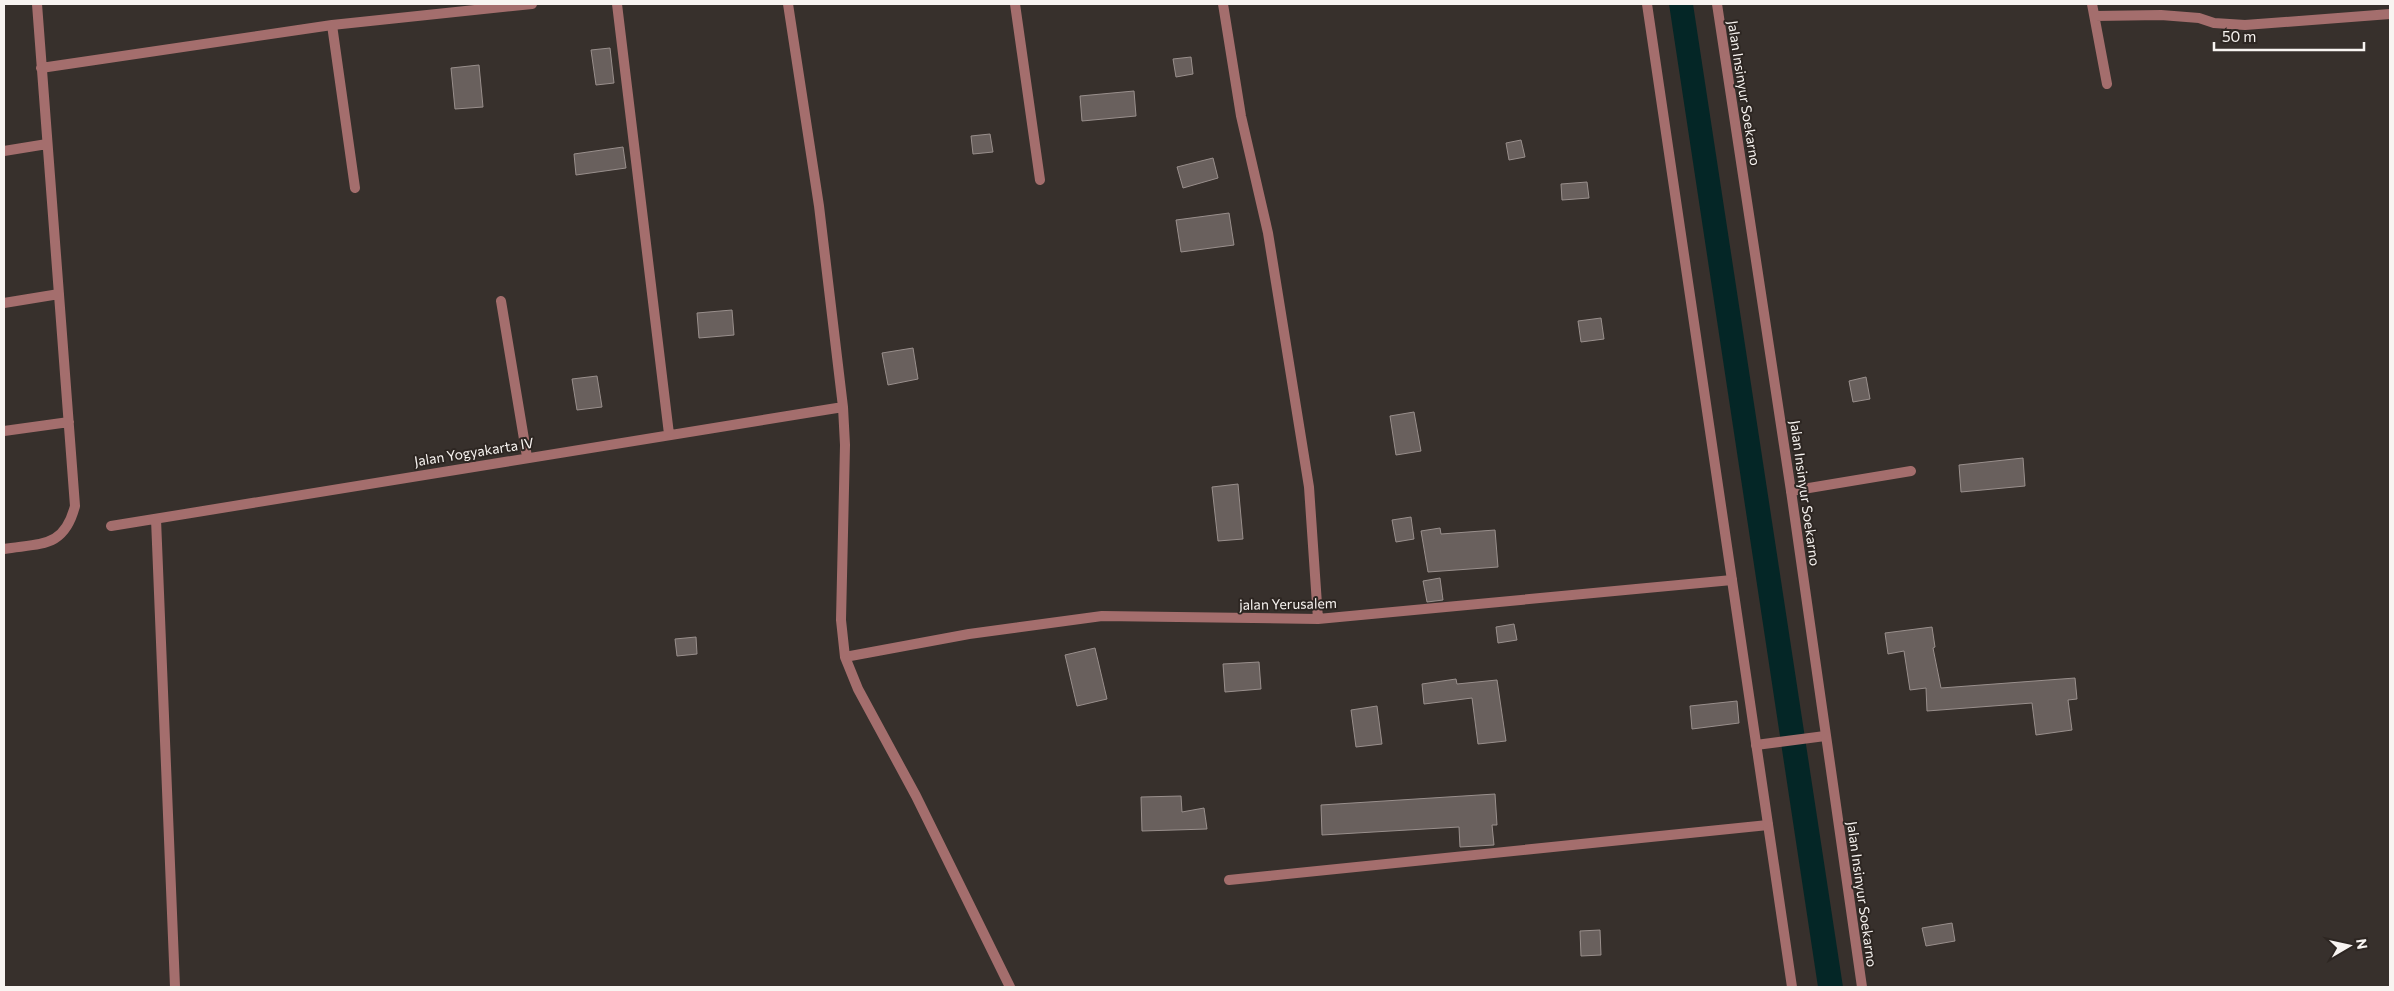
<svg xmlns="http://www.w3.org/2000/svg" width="2394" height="991" viewBox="0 0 2394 991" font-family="Commissioner,sans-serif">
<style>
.water{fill:#042626}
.building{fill:#69605d;stroke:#998f8c}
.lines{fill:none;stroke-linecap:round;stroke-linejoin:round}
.service{stroke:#a46e6d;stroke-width:10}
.minor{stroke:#a46e6d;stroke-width:10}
.tertiary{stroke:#a46e6d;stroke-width:10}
.labels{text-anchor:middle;stroke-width:4;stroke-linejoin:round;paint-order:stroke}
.street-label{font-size:14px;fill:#f8f4f1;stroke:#2d2622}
</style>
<rect width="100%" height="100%" fill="#37302c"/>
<path class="water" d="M1669,4H1693L1843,987H1818Z"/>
<path class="building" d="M610,48L614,83L596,85L591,50Z
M1191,57L1193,74L1176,77L1173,59Z
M479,65L483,107L455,109L451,68Z
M1134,91L1136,116L1082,121L1080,96Z
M990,134L993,152L973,154L971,136Z
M1521,140L1525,157L1509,160L1506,143Z
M623,147L626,168L576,175L574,154Z
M1213,158L1218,178L1183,188L1177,167Z
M1587,182L1589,198L1562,200L1561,184Z
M1229,213L1234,245L1181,252L1176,220Z
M732,310L734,335L699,338L697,313Z
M1601,318L1604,339L1581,342L1578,321Z
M913,348L918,379L888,385L882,353Z
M597,376L602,407L577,410L572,379Z
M1866,377L1870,399L1853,402L1849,381Z
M1414,412L1421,451L1396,455L1390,416Z
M2023,458L2025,486L1961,492L1959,465Z
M1238,484L1243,539L1218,541L1212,487Z
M1411,517L1414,539L1396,542L1392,520Z
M1440,528L1441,534L1495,530L1498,567L1428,572L1421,531Z
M1440,578L1443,600L1427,602L1423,581Z
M1514,624L1517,640L1498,643L1496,627Z
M1932,627L1935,647L1933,648L1941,688L2075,678L2077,699L2068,700L2072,730L2036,735L2032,703L1927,711L1926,688L1910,690L1904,651L1888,654L1885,633Z
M696,637L697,654L677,656L675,639Z
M1095,648L1107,699L1077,706L1065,655Z
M1259,662L1261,689L1225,692L1223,664Z
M1456,679L1457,684L1497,680L1506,741L1478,744L1472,698L1424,704L1422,684Z
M1737,701L1739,723L1692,729L1690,706Z
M1377,706L1382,744L1356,747L1351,710Z
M1495,794L1497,825H1492L1494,845L1460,847L1459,827L1322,835L1321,805Z
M1181,796L1182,812L1204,808L1207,829L1142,831L1141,797Z
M1952,923L1955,941L1926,946L1922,928Z
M1600,930L1601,955L1581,956L1580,931Z"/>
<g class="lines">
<path class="service" d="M1756,745L1825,736
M1229,880L1768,825"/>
<path class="minor" d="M617,4L669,434
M788,4L819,206L843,407L845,445L841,620L845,657L858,689L916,796L1010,987
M1015,4L1040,180
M1223,4L1241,116L1268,233L1309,487L1318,619
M2092,4L2107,84
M2095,16L2161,15L2199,18L2214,23L2245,25L2390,14
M332,25L355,188
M41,68L332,25L532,4
M4,151L47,144
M501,301L527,457
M4,303L59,294
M4,431L69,422
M1791,491L1911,471
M156,519L175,987
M111,526L843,407
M4,549C42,543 64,548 75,506L37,4
M845,657L969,634L1102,616L1318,619L1732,580"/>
<path class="tertiary" d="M1647,4L1792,987
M1717,4L1791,491L1862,987"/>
</g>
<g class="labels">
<g class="street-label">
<text transform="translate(1744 93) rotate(81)" y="5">Jalan Insinyur Soekarno</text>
<text transform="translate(474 452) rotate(-9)" y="5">Jalan Yogyakarta IV</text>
<text transform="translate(1805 493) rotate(82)" y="5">Jalan Insinyur Soekarno</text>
<text transform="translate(1288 604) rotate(-1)" y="5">jalan Yerusalem</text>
<text transform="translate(1862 894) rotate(82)" y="5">Jalan Insinyur Soekarno</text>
</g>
</g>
<rect width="2394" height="991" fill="none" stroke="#f8f4f1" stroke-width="10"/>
<g transform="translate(2349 946) rotate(81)" stroke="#2d2622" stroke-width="4" paint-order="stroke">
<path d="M0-4L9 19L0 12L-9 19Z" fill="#f8f4f1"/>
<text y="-8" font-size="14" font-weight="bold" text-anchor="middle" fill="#f8f4f1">N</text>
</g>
<path d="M2214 42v8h150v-8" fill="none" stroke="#f8f4f1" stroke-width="2.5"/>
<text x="2222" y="42" font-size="15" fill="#f8f4f1" stroke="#2d2622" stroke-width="4" paint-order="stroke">50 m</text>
</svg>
